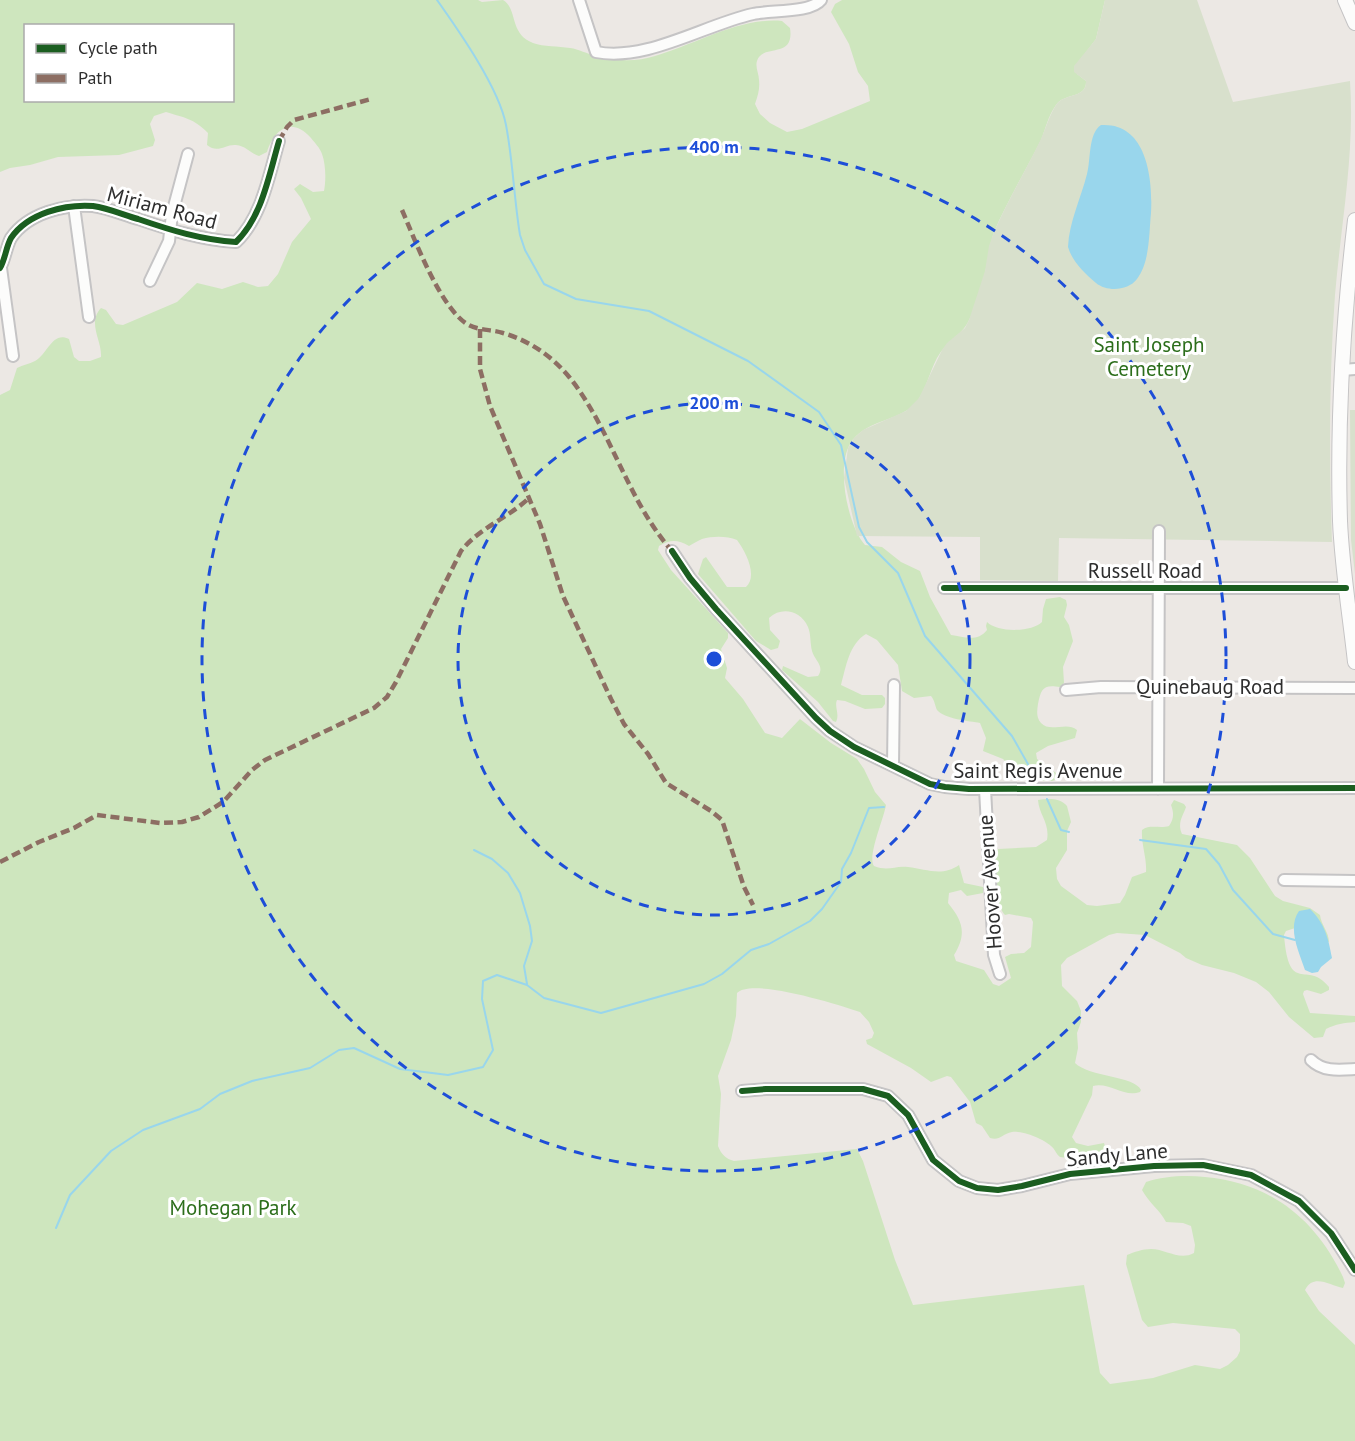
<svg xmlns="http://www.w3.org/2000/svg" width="1355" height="1441" viewBox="0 0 1355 1441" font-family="'PT Sans',sans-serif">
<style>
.green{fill:#cee6be;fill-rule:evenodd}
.cemetery{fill:#d8e0cc}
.water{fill:#99d6ec}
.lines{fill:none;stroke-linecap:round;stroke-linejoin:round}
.stream{stroke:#99d6ec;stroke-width:2}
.minor-casing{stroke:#c5c4c5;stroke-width:14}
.secondary-casing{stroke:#c5c4c5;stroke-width:16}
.minor{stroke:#fcfcfb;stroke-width:10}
.secondary{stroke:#fcfcfb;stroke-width:14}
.quiet{stroke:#8d6e63;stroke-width:4.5;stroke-dasharray:9 4.5;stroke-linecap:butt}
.cycleway-casing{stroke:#fff;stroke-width:10}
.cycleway{stroke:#1b5e20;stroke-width:6}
.ring{fill:none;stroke:#1d4ed8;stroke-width:3;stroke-dasharray:10 8}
.labels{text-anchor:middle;stroke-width:6;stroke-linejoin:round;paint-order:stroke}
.street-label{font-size:21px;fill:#2e2e2e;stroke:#fff}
.park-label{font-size:21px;fill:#2c6e1b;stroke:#fff}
.centre{fill:#1d4ed8;stroke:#fff;stroke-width:3}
.ring-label{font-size:18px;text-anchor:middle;font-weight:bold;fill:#1d4ed8;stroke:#fff;stroke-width:6;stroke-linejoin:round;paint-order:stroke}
</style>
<rect width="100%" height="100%" fill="#ece8e4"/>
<path class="green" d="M0,0H478L482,2L503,0C518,9 509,34 533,43C544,47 558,46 570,48C579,49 587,54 596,56C614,61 637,62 655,56C694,45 740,17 782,21L790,28C795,60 762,43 757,61C755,67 759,74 759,80C760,89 758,95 755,104L760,114L770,123L787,132L802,129L870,101L868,86L858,72L849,44L831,12L835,4L842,0H1105L1096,39L1080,60L1077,74L1086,81C1087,99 1064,93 1056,105C1048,116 1046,128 1041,140C1026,170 1008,200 994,232C990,244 989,255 986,268C983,283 975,310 967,324C960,336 945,343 937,358C929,373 926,391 915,404C897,422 864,420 850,444C836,468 848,526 865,545L882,547L901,562L920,571L930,597L951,635C964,637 978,642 987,630L986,626L987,622C998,633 1032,632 1042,622L1043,609L1046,599L1060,597L1066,600L1067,605L1064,617L1069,625L1073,641L1063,667L1064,683L1060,687C1043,684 1041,689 1038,704C1037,711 1036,717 1041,723C1050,733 1067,721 1077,730L1075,738L1048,746L1036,753L1037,759L1056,773L1058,779L1052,781L1024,780L1003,759L983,751L986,738L980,723C970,721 944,719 937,710C935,706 935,701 931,696L914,698L902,691L898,665L877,640L866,634C849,644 846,667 841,685L862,695H882L885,698V704L882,708L865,709L845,701L837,700C834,706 840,714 836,722L833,721L818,702L782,670L783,666L808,677L818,676C825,666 815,661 812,651C810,643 811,634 808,627C801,611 782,606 769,618L770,630L780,641L778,648L771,650L756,641L698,574L703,559L706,557L727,587H746C758,576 746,552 737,540C727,536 713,536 702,539C697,541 693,544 689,546C678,540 671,539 659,546L658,550L671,570L728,633V638L721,649L727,668L725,678L743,699L765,733L782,738L800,719L831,743L857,759L864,769L875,792L886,805C884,818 867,857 874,866C889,872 895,865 908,867C926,869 942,877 959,865L964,883L983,887V893L967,896L961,890L949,893L948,903C963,921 967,934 954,955L956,961L984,970L993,984L999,986L1011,978L1005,957L1011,954L1024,953L1031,947L1033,922L1031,918L1009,914L1005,915C994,904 996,868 996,853L998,849L1036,847L1047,840C1050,823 1039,815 1038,800C1048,798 1061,798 1067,806L1071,822L1067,831V850L1056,868L1057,879L1061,886L1087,905L1097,906L1120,903L1125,895L1132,877L1146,872C1147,858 1141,844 1142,830C1150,824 1160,829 1169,826C1174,819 1174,813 1171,805L1174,800L1184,804L1186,807C1183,816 1177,823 1182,834L1237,845L1250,858L1275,896L1283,901L1310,908L1320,915C1321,925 1329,932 1329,942L1295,928L1286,931L1284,935C1289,997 1307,959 1329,987V990L1321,994L1307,990L1304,991L1303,994L1310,1013L1355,1016V1022C1344,1023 1336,1024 1326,1029L1323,1037L1314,1038L1289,1017L1269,992L1256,982L1234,973L1202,965L1186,958L1180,953L1145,935L1117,933L1109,935L1067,958L1061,965L1062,986L1077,1001L1081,1011V1022L1077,1033L1078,1048L1075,1063C1089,1077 1135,1076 1141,1090L1140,1092C1124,1098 1110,1082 1093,1086L1092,1095L1072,1137L1076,1143L1088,1146L1104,1143L1106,1150L1101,1157L1083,1160L1060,1157C1056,1154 1055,1149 1051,1146C1044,1139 1021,1130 1012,1132C1002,1134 1000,1141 990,1138L982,1126L976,1123L970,1102L951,1077L947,1076L931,1082L911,1068L867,1044L866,1040L872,1038L874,1033L869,1022L860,1012C840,1005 751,977 737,993L736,1016L731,1040L718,1076L721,1094L718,1146C721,1154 726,1159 734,1161L857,1149L863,1161L895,1260L913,1305L1084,1285L1100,1373L1110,1384L1153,1378L1195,1365L1220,1369L1228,1365L1237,1357L1240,1351V1334L1235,1329L1173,1323L1148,1327L1142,1320L1126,1264L1127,1255C1134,1252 1143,1249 1151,1249C1166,1249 1179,1261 1194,1253L1195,1245L1191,1226L1183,1223L1166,1222C1160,1210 1149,1203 1142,1190L1146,1182C1164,1176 1186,1175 1205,1177C1270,1183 1315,1218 1343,1277L1345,1283L1343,1288C1330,1286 1314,1273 1305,1290L1319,1311L1355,1345V1441H0V395L10,390L17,368C23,365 29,364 35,361C48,354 52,331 69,339L74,357L79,361H90L101,357C102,340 87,323 101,308L106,310L116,324L123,325L177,302L197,283L222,289L243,282L258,287L268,286L278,274L292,242L311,219L301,198L294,189L300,184L313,192L324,191C326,181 326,165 322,154C320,148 315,143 311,138C292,116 274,129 267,152L259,156C250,153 246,146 236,145C225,144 218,154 207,145L208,133C193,118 185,118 166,112L154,116L150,124L155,140L153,146L119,155L58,157L30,165L10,168L0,172ZM26,26H232V100H26Z"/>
<path class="cemetery" d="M1105,0H1197L1233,102L1350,81C1355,153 1341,224 1335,295C1329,377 1329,459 1332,542L1059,538L1058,581L980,580V537L857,536L844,478L848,448L854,438L863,430L906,411L919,398L942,350L947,343L965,328L969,320L985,271L989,246L994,232C1008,200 1026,170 1041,139C1046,128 1049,116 1056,105C1064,93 1087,99 1086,81L1074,72V66L1096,39Z
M1350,410H1355V574L1351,540Z"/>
<path class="water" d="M1101,125C1147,122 1153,179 1151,213C1149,233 1150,262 1137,279C1128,291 1107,292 1096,283C1084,273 1072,261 1068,247C1069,222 1081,198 1087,174C1091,159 1088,134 1101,125Z
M1310,909C1325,924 1328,937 1332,958L1321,967L1318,972L1312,973L1305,970C1299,952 1287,928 1299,911Z"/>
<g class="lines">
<path class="stream" d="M437,0C459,31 499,88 506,125C513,161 514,199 520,235L525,250L544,284L576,299L649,311L748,361L819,412L841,445L859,527L867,542L898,573L925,636L1012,736L1037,780
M1047,799L1061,830L1069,832
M1140,840L1206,849L1219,864L1233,890L1273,934L1295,940
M474,850L492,859L508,873L520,893L530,926L532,941L524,966L527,984
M56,1228L70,1195L111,1151L143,1130L200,1109L220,1094L252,1081L310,1068L339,1050L354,1048L400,1069L448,1075L483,1067L493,1050L482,999L483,981L497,975L527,985L544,998L601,1013L704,984L722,974L751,950L769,944L810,921L822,909L841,882L842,869L851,853L869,808L884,807"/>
<defs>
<path id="minor" d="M579,0L596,52C646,62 704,25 753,14C770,10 811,13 821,0
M74,206L89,317
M0,268C5,260 6,247 11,238C28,213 65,204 93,206C108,208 124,215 138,219C170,230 202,240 236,242C262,217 269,175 279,141
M1,268L13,356
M150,281L169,241L172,214L188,154
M1342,370L1355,369
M672,551L690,578L716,609L816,718L830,731L854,747L930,784L945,787L969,789L1355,788
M944,588H1346
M1066,690L1101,687L1355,688
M893,766L894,685
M985,789L994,955L1000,974
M1158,789L1159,531
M1284,880L1355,881
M1311,1060C1323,1072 1339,1070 1355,1069
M742,1091L766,1089H863L888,1096L908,1115L933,1160L959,1181L977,1188L998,1190L1022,1186L1070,1174L1154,1166L1203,1165L1251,1175L1299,1201L1331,1233L1355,1270"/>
<path id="secondary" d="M1345,0L1355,23
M1355,220C1343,320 1337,421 1340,521C1342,568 1350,616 1355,662"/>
</defs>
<use href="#minor" class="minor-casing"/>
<use href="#secondary" class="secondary-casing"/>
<use href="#minor" class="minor"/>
<use href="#secondary" class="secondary"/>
<path class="quiet" d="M279,141L287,127L294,120L371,99
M402,210C415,240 440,307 467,324C479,331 491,329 503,333C530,341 552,356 570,378C612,431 627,500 672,551
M480,329V369L490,406L540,524L563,596L611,699L624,724L648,754L666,783L711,811L722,820L744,887L753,905
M0,862L39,842L74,828L97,815L160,823L182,822L199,817L223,802L252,770L265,760L374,708L387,697L396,682L461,551C479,528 508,518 529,498"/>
<defs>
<path id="cycleway" d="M0,268C5,260 6,247 11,238C28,213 65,204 93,206C108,208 124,215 138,219C170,230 202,240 236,242C262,217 269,175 279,141
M672,551L690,578L716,609L816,718L830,731L854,747L930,784L945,787L969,789L1355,788
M944,588H1346
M742,1091L766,1089H863L888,1096L908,1115L933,1160L959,1181L977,1188L998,1190L1022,1186L1070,1174L1154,1166L1203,1165L1251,1175L1299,1201L1331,1233L1355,1270"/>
</defs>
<use href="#cycleway" class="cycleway-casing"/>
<use href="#cycleway" class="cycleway"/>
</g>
<g class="ring">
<circle cx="714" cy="659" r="256"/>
<circle cx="714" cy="659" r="512"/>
</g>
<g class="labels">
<g class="street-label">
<text transform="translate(162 208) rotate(15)" y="7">Miriam Road</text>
<text x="1145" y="578">Russell Road</text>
<text x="1210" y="694">Quinebaug Road</text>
<text x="1038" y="778">Saint Regis Avenue</text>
<text transform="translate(990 882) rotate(-94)" y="7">Hoover Avenue</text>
<text transform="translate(1117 1155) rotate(-5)" y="7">Sandy Lane</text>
</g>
<g class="park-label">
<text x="1149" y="352">Saint Joseph<tspan x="1149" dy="24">Cemetery</tspan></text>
<text x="233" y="1215">Mohegan Park</text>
</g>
</g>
<circle cx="714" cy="659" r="9" class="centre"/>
<g class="ring-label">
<text x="714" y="153">400 m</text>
<text x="714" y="409">200 m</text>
</g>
<rect x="24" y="24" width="210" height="78" fill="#ffffff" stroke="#ababab" stroke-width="1.5"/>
<rect x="36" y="44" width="30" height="9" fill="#1b5e20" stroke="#ababab" stroke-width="1.5"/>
<text x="78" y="54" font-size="18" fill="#2e2e2e">Cycle path</text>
<rect x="36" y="74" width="30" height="9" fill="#8d6e63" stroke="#ababab" stroke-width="1.5"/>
<text x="78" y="84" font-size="18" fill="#2e2e2e">Path</text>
</svg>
